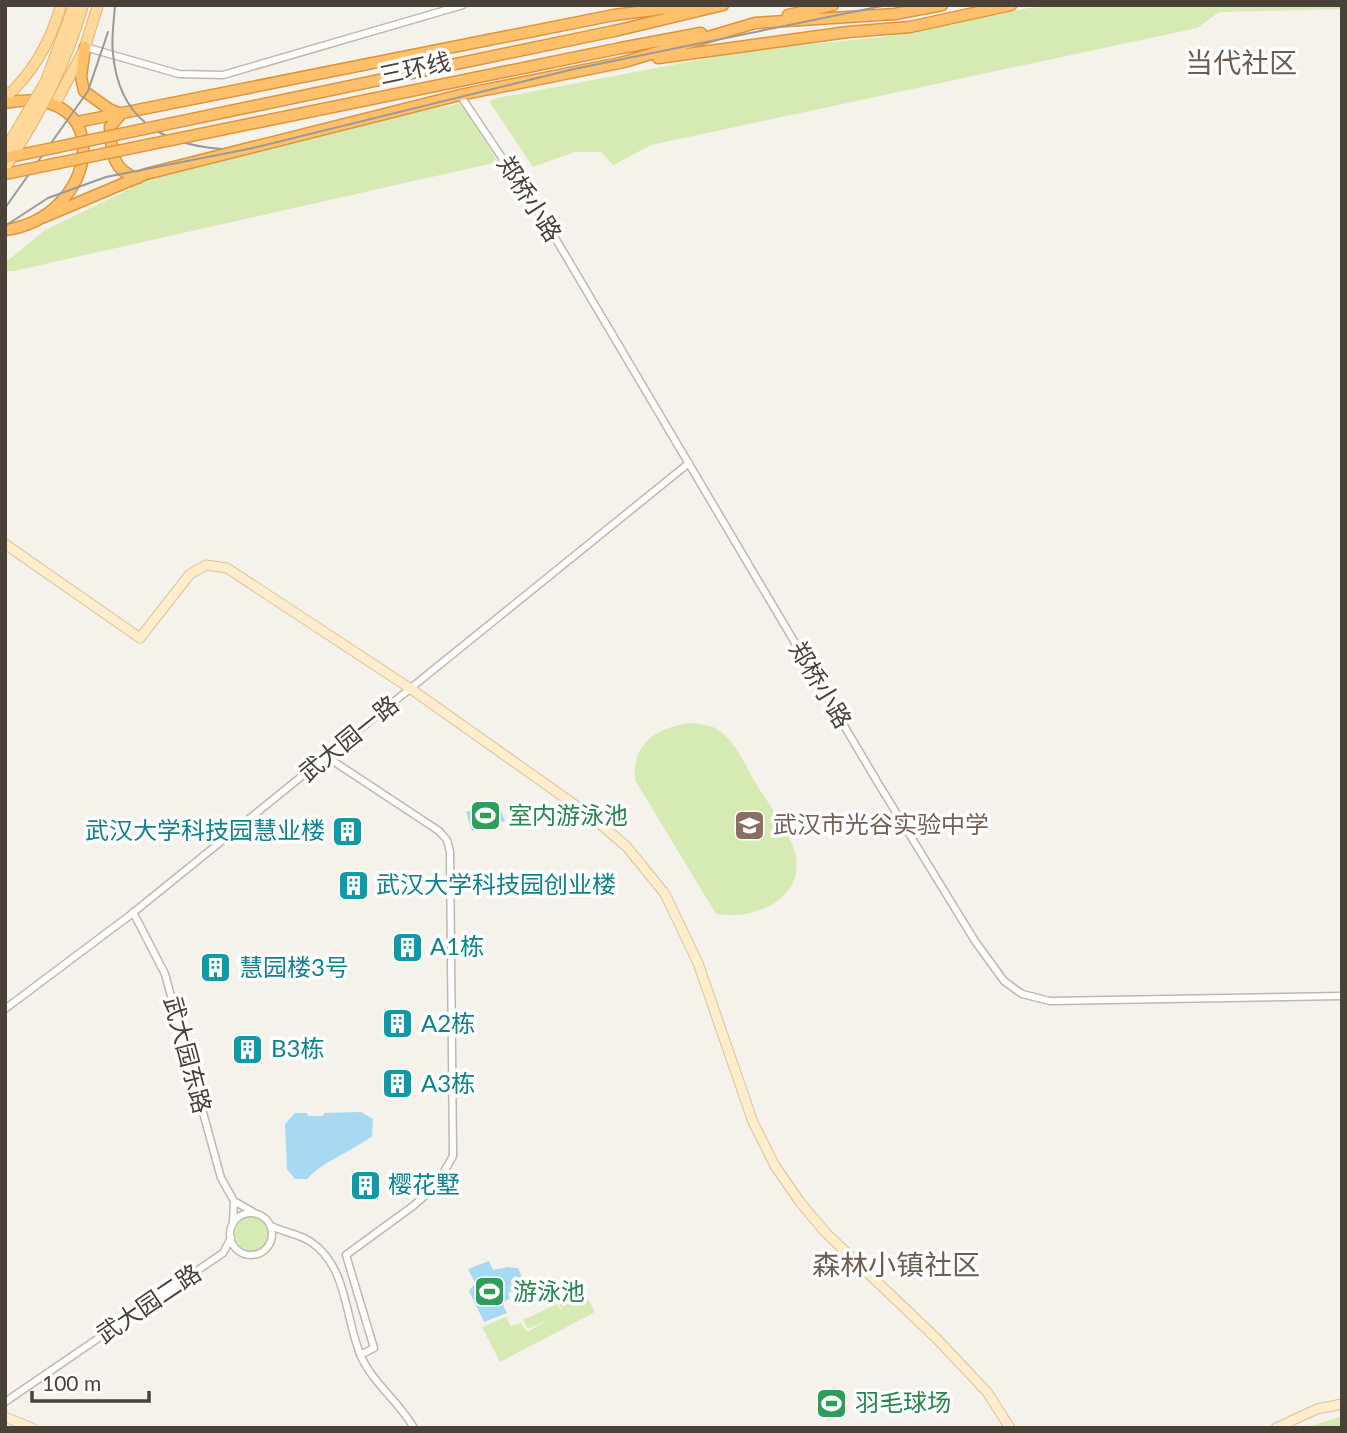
<svg xmlns="http://www.w3.org/2000/svg" width="1347" height="1433" viewBox="0 0 1347 1433" font-family="Lato,'Noto Sans SC',sans-serif">
<style>
.green{fill:#d6eab3}
.water{fill:#a7daf2}
.lines{fill:none;stroke-linecap:round;stroke-linejoin:round}
.street-casing{stroke:#c1b8ad;stroke-width:9}
.secondary-casing{stroke:#d9c39c;stroke-width:11}
.primary-casing{stroke:#e6b468;stroke-width:12}
.highway-casing{stroke:#e0933a;stroke-width:13}
.street{stroke:#fff;stroke-width:6}
.secondary{stroke:#ffedcb;stroke-width:9}
.primary{stroke:#ffd89a;stroke-width:10}
.highway{stroke:#ffc06c;stroke-width:10}
.tram{stroke:#999;stroke-width:2}
.primary-bridge-casing{stroke:#e6b468;stroke-width:12;stroke-linecap:butt}
.highway-bridge-casing{stroke:#e0933a;stroke-width:13;stroke-linecap:butt}
.primary-bridge{stroke:#ffd89a;stroke-width:10}
.highway-bridge{stroke:#ffc06c;stroke-width:10}
.labels{text-anchor:middle;stroke-width:7;stroke-linejoin:round;paint-order:stroke}
.street-label{font-size:24px;fill:#4a4138;stroke:#fff}
.leisure-label{font-size:24px;fill:#27864d;stroke:#fff;text-anchor:start}
.education-label{font-size:24px;fill:#785e54;stroke:#fff;text-anchor:start}
.culture-label{font-size:24px;fill:#0d838f;stroke:#fff;text-anchor:start}
.quarter-label{font-size:28px;fill:#6d5e4f;stroke:#fff}
</style>
<rect width="100%" height="100%" fill="#f5f1eb"/>
<path class="green" d="M1044,5H1342V9L1219,12L1197,28L651,145L613,165L601,152H574L533,167L489,101L497,98L746,51L883,37Z
M462,103L498,162L14,271H5V263L45,230L130,189L142,170Z
M695,723C701,725 710,725 715,728C735,739 745,765 756,784C768,803 783,823 792,844C813,895 758,921 716,914L635,780C632,740 660,726 695,723Z
M235 1234a17 17 0 1 1 34 0a17 17 0 1 1-34 0Z
M578,1280L595,1312L500,1362L482,1327L506,1317L511,1326L521,1323L527,1332L548,1320L528,1329L523,1320L557,1304L563,1313L557,1299L567,1294L564,1286Z
M835,1386L848,1411L828,1421L816,1396Z
M1342,1416V1428H1306Z"/>
<path class="water" d="M497,801L505,821L472,831L466,812Z
M361,1112L373,1119L372,1136C351,1152 325,1160 307,1179H295L287,1169L285,1124L295,1113H307L308,1116H323L324,1113Z
M489,1261L493,1270L508,1267L518,1268L526,1286L508,1293L510,1298L502,1303L507,1313L484,1322L469,1291L475,1283L468,1269Z"/>
<g class="lines">
<defs>
<path id="street" d="M85,47L179,74L223,75L463,5
M460,95L551,231L878,783L975,941L1004,981L1022,994L1050,1001L1342,996
M327,757L439,831L447,840L450,852L453,1156L436,1186L413,1206L346,1255L374,1348L360,1355
M133,912L165,974L221,1178L234,1201
M5,1009L129,916L689,463
M234,1201L253,1212
M230 1234a21 21 0 1 1 42 0a21 21 0 1 1-42 0Z
M233,1224L234,1201
M271,1226C283,1232 300,1234 311,1242C347,1266 345,1317 360,1354C372,1383 399,1401 414,1428
M5,1402L223,1253L231,1238"/>
<path id="secondary" d="M5,544L140,638L190,574L206,565L227,568L411,689L592,817L627,847L665,894L698,963L753,1122L775,1166L800,1202L825,1232L937,1339L987,1392L1010,1428
M5,1417L32,1428
M1276,1428L1317,1409L1342,1404"/>
<path id="primary" d="M5,98C33,73 51,41 61,5
M55,104L84,50L98,5"/>
<path id="highway" d="M788,15L833,5
M619,30L723,5
M85,47L81,77L84,91L109,109L121,114L110,127C111,150 112,172 138,178
M621,48L701,33
M658,58L848,32L910,27L1011,5
M5,103C119,81 99,218 5,230
M77,122L614,15L692,5
M44,217L146,174L460,95L624,62L755,23L895,14L942,5"/>
</defs>
<use href="#street" class="street-casing"/>
<use href="#secondary" class="secondary-casing"/>
<use href="#primary" class="primary-casing"/>
<use href="#highway" class="highway-casing"/>
<use href="#street" class="street"/>
<use href="#secondary" class="secondary"/>
<use href="#primary" class="primary"/>
<use href="#highway" class="highway"/>
<path class="tram" d="M115,5C114,21 111,38 113,54C119,118 160,144 221,149
M5,208L88,91L108,32
M5,226L48,198L106,177L253,148L574,69L887,5"/>
<defs>
<path id="primary-bridge" d="M5,150L46,81L74,5
M5,168C40,113 65,68 83,5"/>
<path id="highway-bridge" d="M5,158L619,30
M5,174L621,48"/>
</defs>
<use href="#primary-bridge" class="primary-bridge-casing"/>
<use href="#highway-bridge" class="highway-bridge-casing"/>
<use href="#primary-bridge" class="primary-bridge"/>
<use href="#highway-bridge" class="highway-bridge"/>
</g>
<defs>
<symbol id="stadium-square" viewBox="-11 -11 22 22"><rect x="-9" y="-9" width="18" height="18" rx="4" fill="#2e9e5b" stroke="#fff"/><path d="M0-5a6.5 5 0 1 0 0 10a6.5 5 0 1 0 0-10ZM-3.5-1.8h7v3.6h-7Z" fill="#fff"/></symbol>
<symbol id="school-square" viewBox="-11 -11 22 22"><rect x="-9" y="-9" width="18" height="18" rx="4" fill="#8d6e63" stroke="#fff"/><path d="M0-5L7-2L0 1L-7-2ZM-4 1L0 2.5L4 1V4Q0 6-4 4Z" fill="#fff"/></symbol>
<symbol id="building-square" viewBox="-11 -11 22 22"><rect x="-9" y="-9" width="18" height="18" rx="4" fill="#0f9aa8" stroke="#fff"/><path d="M-4-6H4V6H1V3H-1V6H-4ZM-2.5-4.3h1.7v1.8h-1.7ZM.8-4.3h1.7v1.8H.8ZM-2.5-1h1.7V.8h-1.7ZM.8-1h1.7V.8H.8Z" fill="#fff"/></symbol>
</defs>
<g fill-rule="evenodd">
<use href="#stadium-square" x="468" y="798" width="35" height="35"/>
<use href="#school-square" x="732" y="808" width="35" height="35"/>
<use href="#building-square" x="330" y="814" width="35" height="35"/>
<use href="#building-square" x="336" y="868" width="35" height="35"/>
<use href="#building-square" x="390" y="930" width="35" height="35"/>
<use href="#building-square" x="198" y="950" width="35" height="35"/>
<use href="#building-square" x="380" y="1006" width="35" height="35"/>
<use href="#building-square" x="230" y="1032" width="35" height="35"/>
<use href="#building-square" x="380" y="1066" width="35" height="35"/>
<use href="#building-square" x="348" y="1168" width="35" height="35"/>
<use href="#stadium-square" x="472" y="1274" width="35" height="35"/>
<use href="#stadium-square" x="814" y="1386" width="35" height="35"/>
</g>
<g class="labels">
<g class="street-label">
<text transform="translate(415 69) rotate(-12)" y="8">三环线</text>
<text transform="translate(529 199) rotate(57)" y="8">郑桥小路</text>
<text transform="translate(820 685) rotate(59)" y="8">郑桥小路</text>
<text transform="translate(349 739) rotate(-39)" y="8">武大园一路</text>
<text transform="translate(187 1055) rotate(75)" y="8">武大园东路</text>
<text transform="translate(149 1304) rotate(-34)" y="8">武大园二路</text>
</g>
<g class="leisure-label">
<text x="508" y="824">室内游泳池</text>
<text x="513" y="1300">游泳池</text>
<text x="855" y="1411">羽毛球场</text>
</g>
<g class="education-label">
<text x="773" y="833">武汉市光谷实验中学</text>
</g>
<g class="culture-label">
<text x="325" y="839" text-anchor="end">武汉大学科技园慧业楼</text>
<text x="376" y="893">武汉大学科技园创业楼</text>
<text x="430" y="955">A1栋</text>
<text x="239" y="976">慧园楼3号</text>
<text x="421" y="1032">A2栋</text>
<text x="271" y="1057">B3栋</text>
<text x="421" y="1092">A3栋</text>
<text x="388" y="1193">樱花墅</text>
</g>
<g class="quarter-label">
<text x="1241" y="73">当代社区</text>
<text x="896" y="1275">森林小镇社区</text>
</g>
</g>
<rect width="1347" height="1433" fill="none" stroke="#4a4138" stroke-width="14"/>
<path d="M32 1391v10h117v-10" fill="none" stroke="#4a4138" stroke-width="3.5"/>
<text x="42" y="1391" font-size="21" fill="#4a4138" stroke="#ffffff" stroke-width="5" paint-order="stroke">100 m</text>
</svg>
